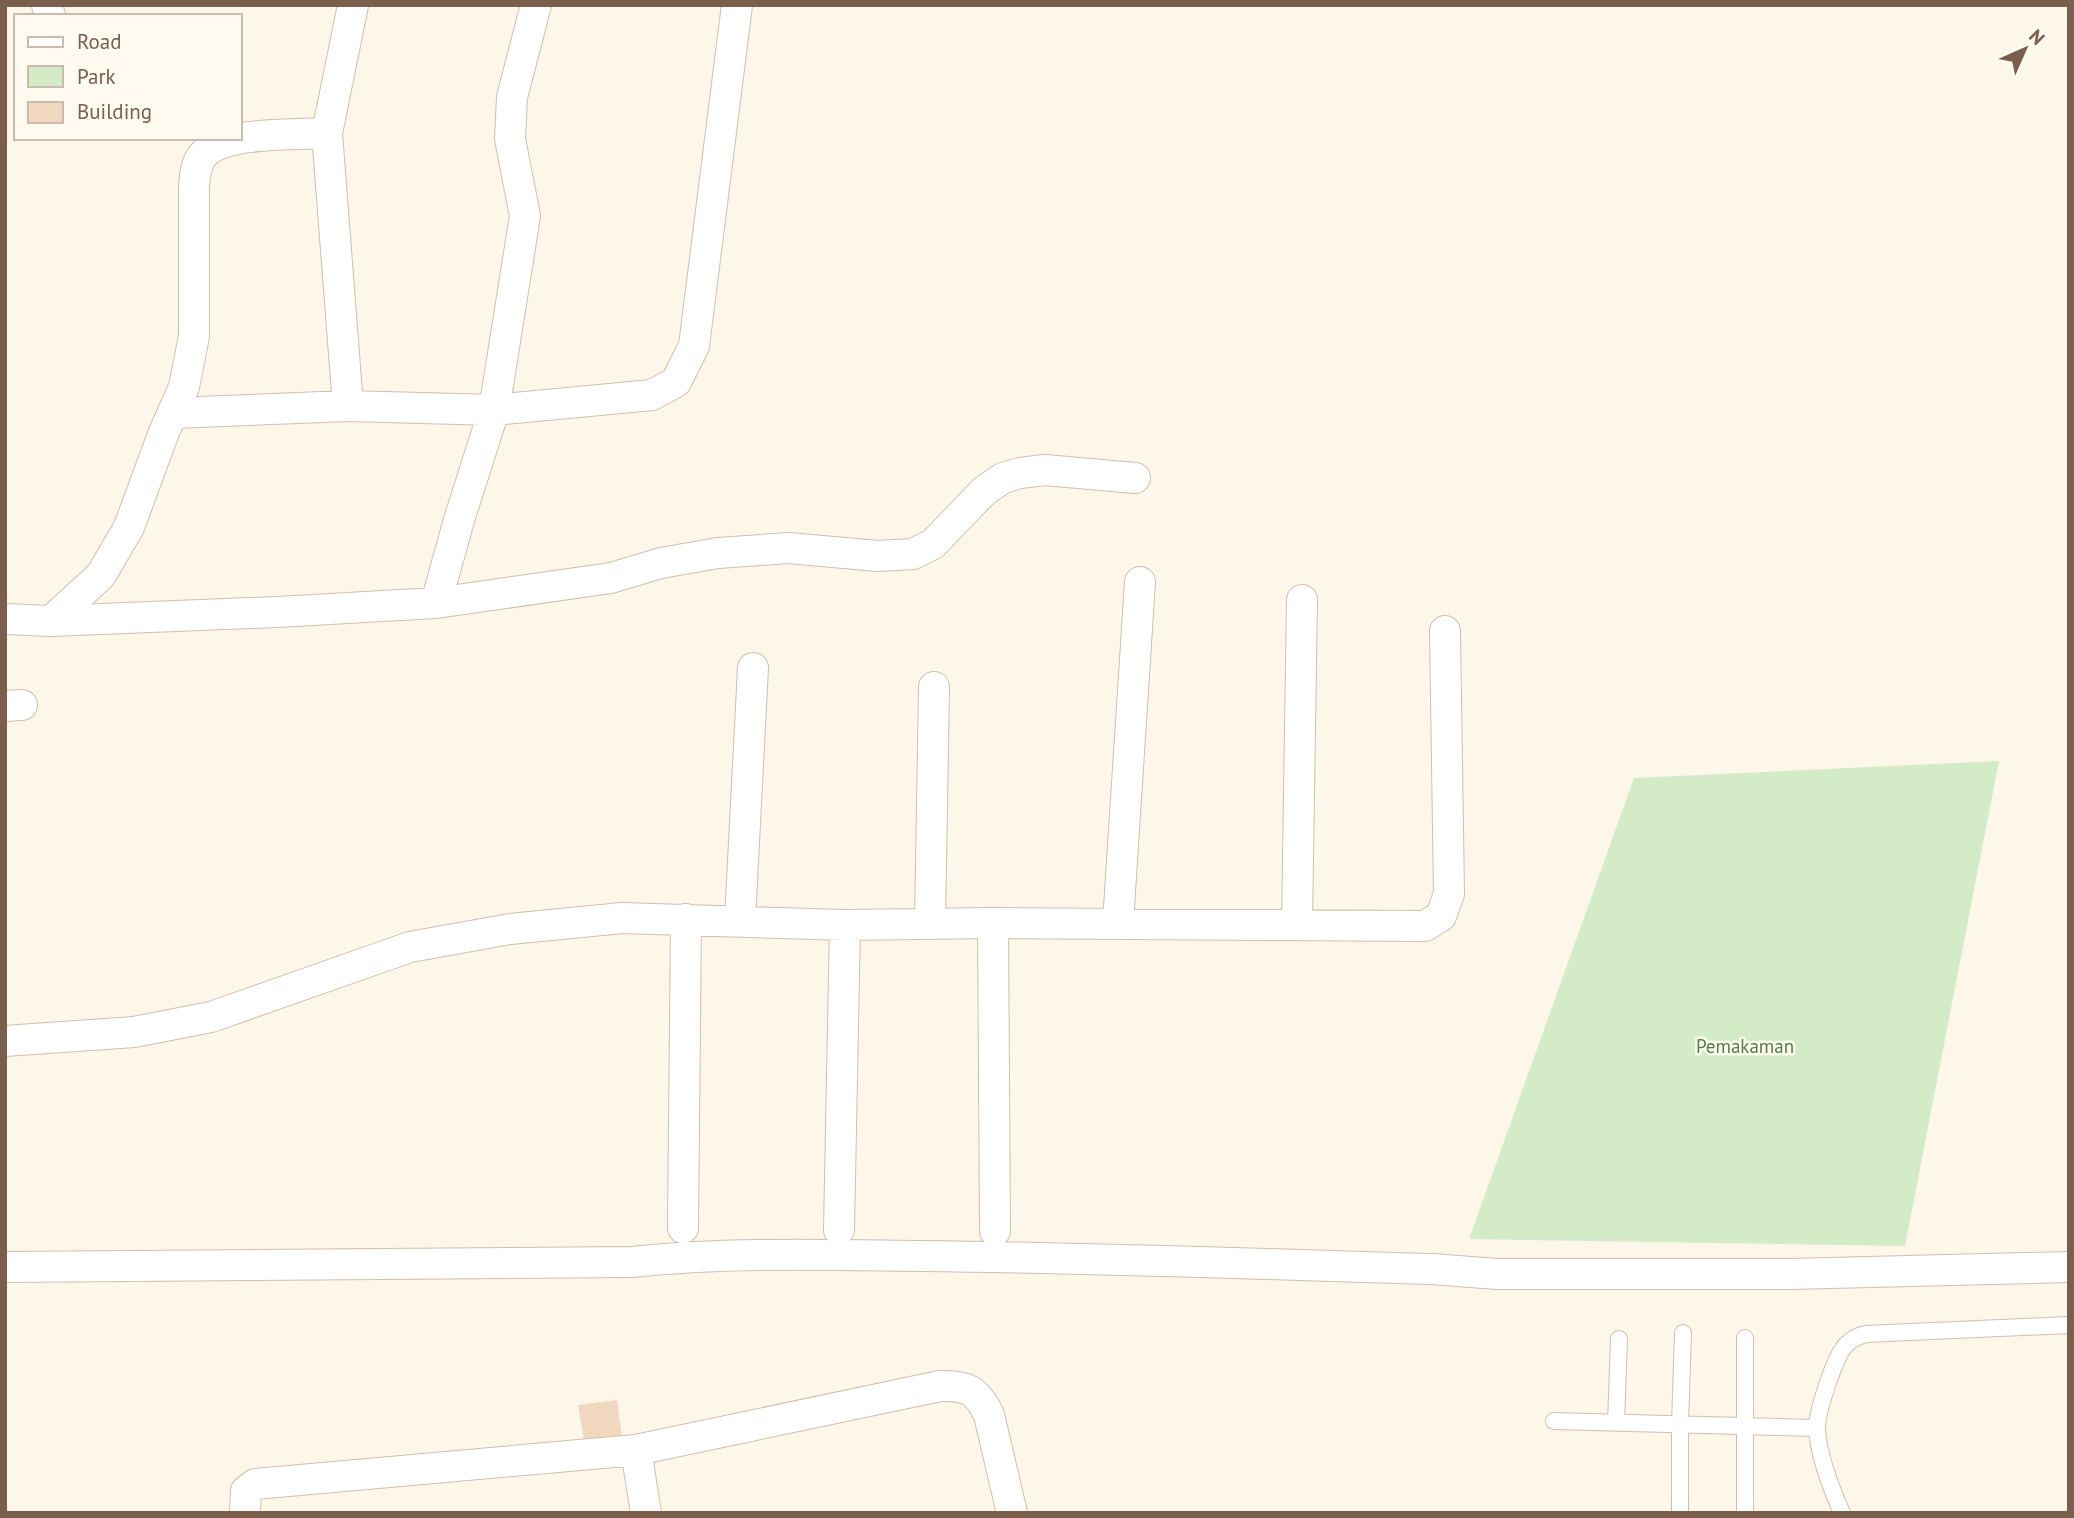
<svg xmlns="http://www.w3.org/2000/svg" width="2074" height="1518" viewBox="0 0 2074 1518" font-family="'PT Sans',sans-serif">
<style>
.green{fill:#d3ecc7}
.building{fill:#f3d8c0}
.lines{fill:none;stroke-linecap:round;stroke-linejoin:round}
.service-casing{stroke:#d0bfae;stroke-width:18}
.minor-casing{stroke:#d0bfae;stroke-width:32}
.service{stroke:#fff;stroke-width:16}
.minor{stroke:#fff;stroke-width:30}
.labels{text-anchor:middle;stroke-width:5;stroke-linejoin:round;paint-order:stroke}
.park-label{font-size:19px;fill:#507f42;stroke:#fffaf0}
</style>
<rect width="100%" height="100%" fill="#fdf7e9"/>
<path class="green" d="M1999,761L1905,1246L1469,1239L1634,778Z"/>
<path class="building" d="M617,1400L622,1436L584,1441L578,1405Z"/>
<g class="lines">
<defs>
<path id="service" d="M1745,1338V1513
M1554,1421L1816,1428
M1616,1422L1619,1339
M1680,1513V1424L1683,1333
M1842,1513C1831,1488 1819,1457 1817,1430C1816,1415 1835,1354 1847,1344C1852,1338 1859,1336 1866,1334L2069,1325"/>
<path id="minor" d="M47,5L50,16
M348,406L327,133L353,5
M173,413L348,406L494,410L652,395L676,382L694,346L737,5
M436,603L459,520L494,410L525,216L510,139L512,97L536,5
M5,619L51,621L101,575L129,527L164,432L184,387L194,336V187C195,176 195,164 203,155C223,131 297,135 327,133
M51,621L277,612L436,603L611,578L661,563L718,553L788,548L878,556L913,554L933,544L984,491L1003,478L1020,473L1045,470L1135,478
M5,706L22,705
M740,920L753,668
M930,923L934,687
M993,923L995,1231
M1118,923L1140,582
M1297,924L1302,600
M5,1041L134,1032L211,1017L410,947L510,929L622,918L845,925L993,923L1425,926L1441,916L1449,894L1445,631
M683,1228L686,919
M839,1230L845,925
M5,1267L633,1262C729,1252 827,1255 924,1256C1093,1258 1263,1264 1432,1269L1497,1274H1790L2069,1267
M636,1450L646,1513
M245,1513L246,1491L255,1484L636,1450L940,1386C967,1385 977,1390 989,1415L1012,1513"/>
</defs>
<use href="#service" class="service-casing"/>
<use href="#minor" class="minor-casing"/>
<use href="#service" class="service"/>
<use href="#minor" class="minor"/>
</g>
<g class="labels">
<g class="park-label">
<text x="1745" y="1053">Pemakaman</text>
</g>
</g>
<rect width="2074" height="1518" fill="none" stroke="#795f4c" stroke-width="14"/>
<rect x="14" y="14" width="228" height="126" fill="#fffaf0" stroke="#c9bcae" stroke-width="2"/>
<rect x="28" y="37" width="35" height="10" fill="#ffffff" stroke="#c9bcae" stroke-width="2"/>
<text x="77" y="49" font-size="21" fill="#795f4c">Road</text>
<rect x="28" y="66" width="35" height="21" fill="#d3ecc7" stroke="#c9bcae" stroke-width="2"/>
<text x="77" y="84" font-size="21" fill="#795f4c">Park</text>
<rect x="28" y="102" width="35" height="21" fill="#f3d8c0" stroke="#c9bcae" stroke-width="2"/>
<text x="77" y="119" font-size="21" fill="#795f4c">Building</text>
<g transform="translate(2025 49) rotate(45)" stroke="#fffaf0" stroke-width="5" paint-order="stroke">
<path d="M0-5L12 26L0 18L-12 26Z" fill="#795f4c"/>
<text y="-10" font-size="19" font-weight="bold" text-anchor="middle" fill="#795f4c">N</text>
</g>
</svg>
